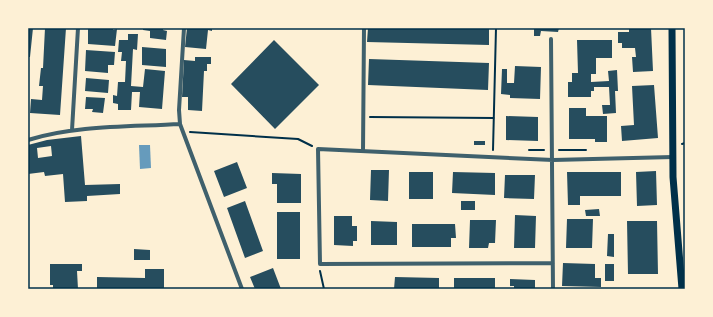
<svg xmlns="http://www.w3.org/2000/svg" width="713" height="317" viewBox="0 0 713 317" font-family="Lato,sans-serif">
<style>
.water{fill:#669bbc}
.building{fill:#264d5e;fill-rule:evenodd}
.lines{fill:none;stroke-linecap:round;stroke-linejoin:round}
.path{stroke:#003049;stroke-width:2}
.minor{stroke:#3f606c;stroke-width:4}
.secondary{stroke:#003049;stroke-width:7}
.neatline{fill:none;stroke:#003049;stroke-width:1.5}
</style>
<rect width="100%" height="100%" fill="#fdf0d5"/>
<path class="water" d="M139,145H150L151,168L140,169Z"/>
<path class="building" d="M29,28H33L30,57H28Z
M45,28H66L60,115L30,113L31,99L42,100L43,86H39L41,68H43Z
M88,28H113V30L117,29L115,46L88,44Z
M143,28H163V30L167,31L166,40L150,38V31L143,30Z
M187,28H212V31L208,30L206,49L185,47Z
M368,28H489V45L367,42Z
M534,28H559L558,32L541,31L540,36H534Z
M629,28H651L653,71L633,72L632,57H636L635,48H622V43H618V32H629Z
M128,34H138L137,50L133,49L131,86L143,87L145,69L165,71L162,109L139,107L140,92H132L131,110H118V104L113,103V95L117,96L118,82H125L126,61H121L122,52H118L119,40H128Z
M274,40L319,85L275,129L231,84Z
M577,40H612V58H596V74H591V82L609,81L608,71L617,70L618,91H615L616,113L603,114L602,105H610L609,87H594V91H591V97H568V82H572V73H578Z
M142,47L166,49V67L142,65Z
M86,50L115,52L114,65H108V73L85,71Z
M195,57H211V64H207V71H204L202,111L188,110V97H182L184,60L195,61Z
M369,59L489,63L488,90L368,85Z
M515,66L541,67L540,99L510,98V95L501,94L502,69H507V83H514Z
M86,78L109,80L108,93L85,91Z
M654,85L658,138L622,141L621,126L634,125L632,86Z
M86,97L105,98L103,113L92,112L93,109H85Z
M569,108H586V116H607V142H595V139H569Z
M506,116L538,117V141L506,140Z
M81,136L85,185L120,184V194L87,196V201L65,202L63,174L45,176L44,172L28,174V145L47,140ZM51,146L52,156L38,158L37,148Z
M474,141H485V145H474Z
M237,162L247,188L224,197L214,171Z
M371,170H389L388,201L370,200Z
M656,171L657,205L637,206L636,172Z
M409,172H433V199H409Z
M453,172L495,173V195L452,193Z
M567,172H621V196H580V205H568Z
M272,173L301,174V203H277V184H272Z
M505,175H535L534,199L504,198Z
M245,201L263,251L245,258L227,208Z
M461,201H475V210H461Z
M599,209L600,216H586L585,210Z
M277,212H300V259H277Z
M515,215L536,216L535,248H514Z
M334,216H352V226H357V241H353V246L334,245Z
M567,219H593L592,248H566Z
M470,220H496L495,243H489L488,248H469Z
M371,221L397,222V245H371Z
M627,221H657L658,274H628Z
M412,224H455L456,238H451V247H412Z
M608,234H614V257L607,256Z
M134,249L150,250V260H134Z
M563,263L595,264V278H601V287L562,286Z
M50,264H82V271H77L78,289H53V285H50Z
M605,264H614V281H605Z
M273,268L281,289H255L250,277Z
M145,269H164V289H97V277L145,278Z
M395,277L439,278V289H394Z
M454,278H495V289H454Z
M510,279L535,280V289H514V286H510Z"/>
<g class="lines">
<path class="path" d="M370,117L494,118
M190,132L298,139L312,146
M682,144L685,143V171
M493,150L496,28
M529,150H544
M559,150H586
M320,271L324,289"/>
<path class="minor" d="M184,28L179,110L180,124L242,289
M551,39L553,289
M72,130L78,28
M28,140C75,125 131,127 180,124
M363,151L364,28
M553,263L320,264L318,149L553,160L673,157"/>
<path class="secondary" d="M672,28L673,177L682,289"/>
</g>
<rect width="713" height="317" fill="none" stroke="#fdf0d5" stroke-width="58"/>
<rect x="29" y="29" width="655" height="259" class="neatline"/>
</svg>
